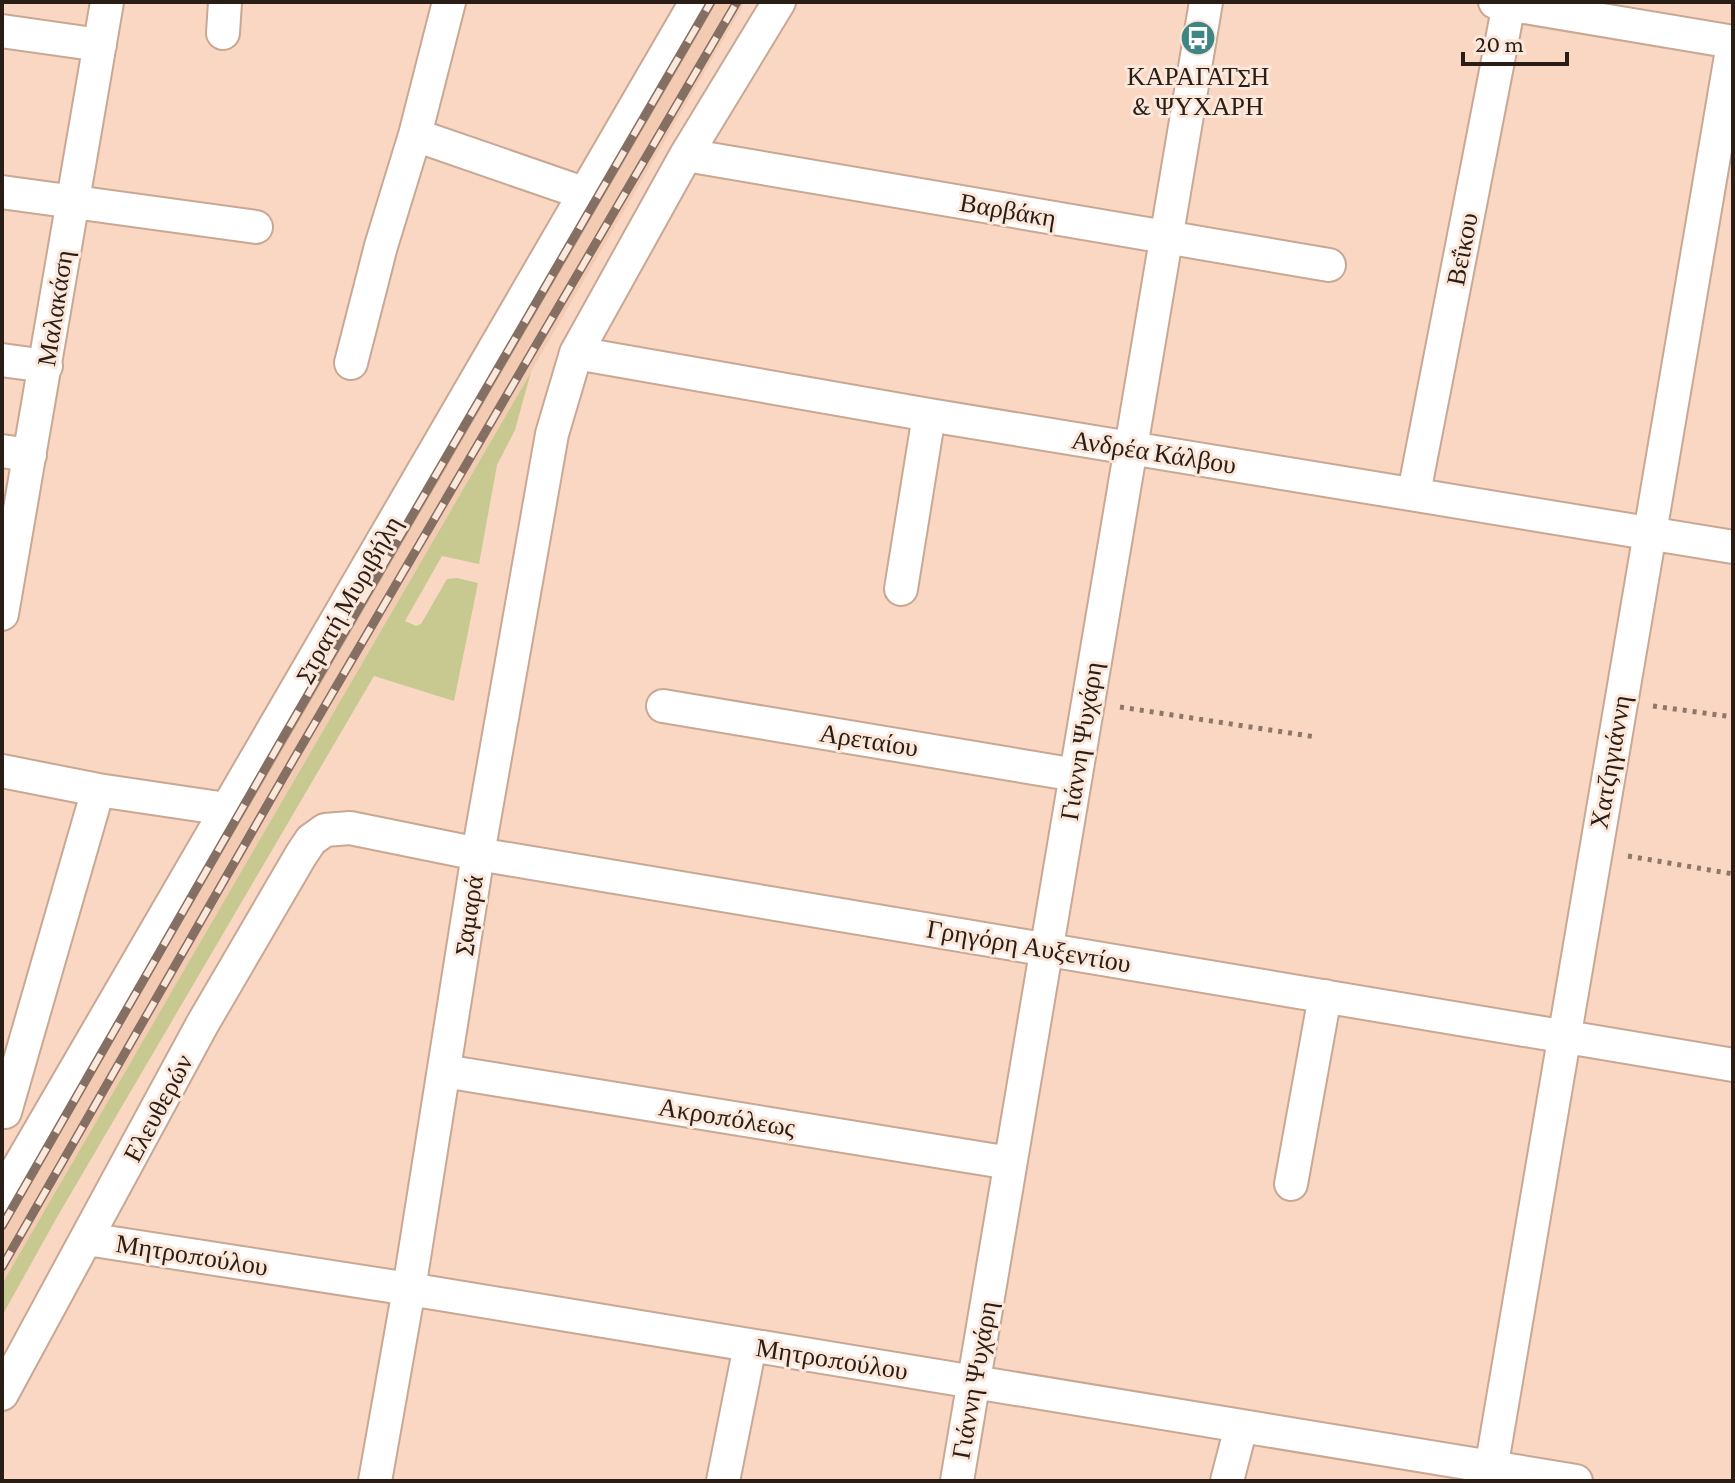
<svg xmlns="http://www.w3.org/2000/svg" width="1735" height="1483" viewBox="0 0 1735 1483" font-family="'Crimson Pro',serif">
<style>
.built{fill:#f3cab2}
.green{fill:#c8c991}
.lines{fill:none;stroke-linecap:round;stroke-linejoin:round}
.street-casing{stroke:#c8a894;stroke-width:36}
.path{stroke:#8d7769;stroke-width:5;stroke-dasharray:4 6;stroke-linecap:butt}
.street{stroke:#fff;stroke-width:32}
.rail-casing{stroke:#856f62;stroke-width:9}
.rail{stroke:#fce7db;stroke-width:6;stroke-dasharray:18;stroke-linecap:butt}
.labels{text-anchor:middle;stroke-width:6;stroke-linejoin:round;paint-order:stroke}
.poi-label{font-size:26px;fill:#291d16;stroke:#fce7db}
.street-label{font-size:26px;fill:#291d16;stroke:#fce7db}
</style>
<rect width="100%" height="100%" fill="#f9d7c2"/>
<path class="built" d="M685,2H745L2,1284V1174Z"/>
<path class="green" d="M531,372L515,430L497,465L479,564L442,556L405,621L416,626L421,624L447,579L457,578L478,583L454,701L374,676L56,1219L2,1316V1284Z"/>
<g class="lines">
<defs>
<path id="street" d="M1495,2L1733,42
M2,31L100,45
M223,33L225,2
M415,135L583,193
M686,155L1329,265
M2,192L256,227
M576,353L929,415L1733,547
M2,360L46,366
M351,363L381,246L415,135L449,2
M2,451L30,455
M1414,493L1509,4
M901,589L929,415
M2,614L107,2
M663,706L1076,775
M2,771L98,790L226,809
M444,1071L1010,1163
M5,1112L98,790
M1291,1184L1325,996
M2,1196L696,2
M87,1239L409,1289L1576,1481
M2,1394L203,1023L301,855L311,840L325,830L350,828L478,854L1733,1065
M375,1481L409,1289L478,854L552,434L576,353L686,155L779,2
M723,1481L750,1346
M957,1481L1206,2
M1227,1481L1241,1427
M1489,1481L1733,44"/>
</defs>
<use href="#street" class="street-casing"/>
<path class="path" d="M1653,706L1733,717
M1120,707L1316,737
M1628,856L1733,874"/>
<use href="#street" class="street"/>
<defs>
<path id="rail" d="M2,1226L277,748L711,2
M2,1267L295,757L737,2"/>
</defs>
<use href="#rail" class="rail-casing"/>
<use href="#rail" class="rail"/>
</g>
<defs>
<symbol id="bus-disc" viewBox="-11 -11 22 22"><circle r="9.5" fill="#3e8684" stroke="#fce7db"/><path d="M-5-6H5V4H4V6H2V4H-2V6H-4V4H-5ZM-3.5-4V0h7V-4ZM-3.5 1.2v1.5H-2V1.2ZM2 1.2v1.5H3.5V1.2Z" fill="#fff"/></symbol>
</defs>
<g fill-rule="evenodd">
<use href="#bus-disc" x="1178" y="18" width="40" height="40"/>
</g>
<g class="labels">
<g class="poi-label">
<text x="1198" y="85">ΚΑΡΑΓΑΤΣΗ<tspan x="1198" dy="30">&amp; ΨΥΧΑΡΗ</tspan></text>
</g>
<g class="street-label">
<text transform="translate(1008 210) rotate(10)" y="9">Βαρβάκη</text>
<text transform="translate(1462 249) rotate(-79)" y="9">Βεΐκου</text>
<text transform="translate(55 308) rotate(-81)" y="9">Μαλακάση</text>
<text transform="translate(1154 452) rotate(9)" y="9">Ανδρέα Κάλβου</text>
<text transform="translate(348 599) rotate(-60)" y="9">Στρατή Μυριβήλη</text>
<text transform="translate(869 740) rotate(9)" y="9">Αρεταίου</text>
<text transform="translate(1081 741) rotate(-81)" y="9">Γιάννη Ψυχάρη</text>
<text transform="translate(1610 762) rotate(-80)" y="9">Χατζηγιάννη</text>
<text transform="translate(468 915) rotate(-81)" y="9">Σαμαρά</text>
<text transform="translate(1029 946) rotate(10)" y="9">Γρηγόρη Αυξεντίου</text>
<text transform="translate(158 1108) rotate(-62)" y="9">Ελευθερών</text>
<text transform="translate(727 1117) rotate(9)" y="9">Ακροπόλεως</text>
<text transform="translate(192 1255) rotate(9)" y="9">Μητροπούλου</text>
<text transform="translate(832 1359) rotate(9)" y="9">Μητροπούλου</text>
<text transform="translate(974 1380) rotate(-80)" y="9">Γιάννη Ψυχάρη</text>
</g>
</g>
<rect width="1735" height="1483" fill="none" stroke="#291d16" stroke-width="8"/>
<path d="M1463 52v12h104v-12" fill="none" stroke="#291d16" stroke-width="4"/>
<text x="1475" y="52" font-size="24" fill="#291d16" stroke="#fce7db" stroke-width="6" paint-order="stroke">20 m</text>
</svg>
